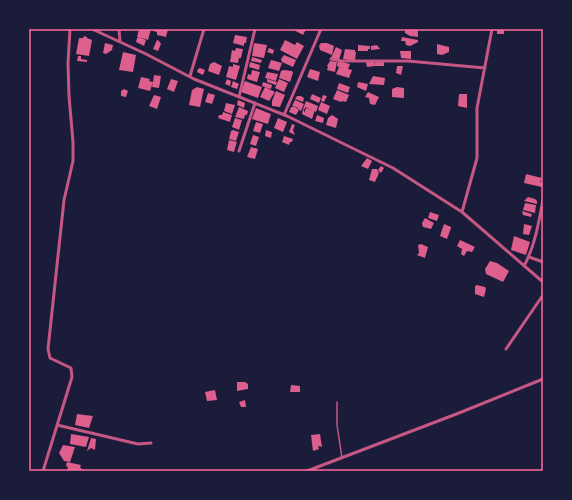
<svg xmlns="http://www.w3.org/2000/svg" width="572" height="500" viewBox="0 0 572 500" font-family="Arial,sans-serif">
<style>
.building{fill:#dd5f8e}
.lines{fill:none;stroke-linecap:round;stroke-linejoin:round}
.service{stroke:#c65784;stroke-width:1.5}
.minor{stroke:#c65784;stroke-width:3}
.neatline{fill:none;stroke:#ff6b9d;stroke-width:1.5}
</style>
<rect width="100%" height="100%" fill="#1b1b3a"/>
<path class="building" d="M139,29H151L148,40L139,37L146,40L144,46L136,42L137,38L139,37H137Z
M154,29H168L166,37L157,35V32L153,31Z
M292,29H306L303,35Z
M405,29H416L418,31V37L410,36L405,33Z
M497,29H504V34H497Z
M235,35L247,37L246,43H244V46L233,43Z
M84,36L87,37V38L92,40L89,56L76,54L79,38H83Z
M402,37L418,40V42L410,46L406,45L405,41H401Z
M157,40L159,41L161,44L158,51L153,49Z
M285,40L295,45L297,42L304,46L297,59L280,50Z
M105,43L113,45L112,50L106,54L103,53Z
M254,43L267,45L264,58L252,56Z
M321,43H327L334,46L332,55L320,50L319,46Z
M437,44L449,47V52L442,55L437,54Z
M358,45L370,46V49H368V51H358Z
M377,45L380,49L371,50V46Z
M336,47L342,50L339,60L331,58Z
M236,48L243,49L241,58H239L238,63L230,62L232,50L235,51Z
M269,48L274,50L273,54L267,52Z
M345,49L355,50V52H356L355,61L343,59Z
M400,51H411V59L401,58Z
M123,52L136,55L133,72L119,70Z
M284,55L296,60L293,67L282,62L281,59Z
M78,56H81V59L87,60V62L77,61Z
M252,57L262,60L261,63L251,61Z
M271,60L282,63L279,71L268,68Z
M330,61L337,62L335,72L327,70L328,67L327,66Z
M338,61L350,64L348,69L352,70L349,78L336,74L339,67L337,66Z
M374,61L375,66L367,67L366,62Z
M384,61V66H375V62Z
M214,62L222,66L219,75L208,71L210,64Z
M250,62L260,65L259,70L249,67Z
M233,64L240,66L236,80L226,77L229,66L233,67Z
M397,66H403L401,75L396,73Z
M200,68L205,70L203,75L197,72L198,69Z
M310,69L320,72L318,81L307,77Z
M252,70L260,72L257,82L247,79L248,74L251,75Z
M284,70L292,71L293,73L290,82L279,78L281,71Z
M267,72L278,74L276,81L265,78Z
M154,75L161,76L159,88L152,87L153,82L150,91L138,88L141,77L150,79L149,81L153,82Z
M373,76L385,78L384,85L369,84Z
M171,79L178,81L174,92L167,89Z
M227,79L231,81L230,86L225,84Z
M267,79L277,82L276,85L267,82Z
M279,79L288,83L284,92L275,88Z
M233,81L239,84L237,89L231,87Z
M245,81L262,87L258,98L241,92Z
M263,82L272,85L271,89L262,86Z
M358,82L368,84L366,91L357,87Z
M339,83L350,87L348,93L337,89Z
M197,87L204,89L200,107L189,105L192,90Z
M265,87L275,92L269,101L260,97Z
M397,87L404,88V98L392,97V89Z
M124,89L128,91L126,97L121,96V91Z
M337,90L349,95L346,102L342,101L341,102L333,99Z
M276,91L285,95L280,107L272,106V101Z
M368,92L379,97L375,105L370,104L369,98L365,97Z
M208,93L215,95L212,104L205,102Z
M312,94L321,98L319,103L310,99Z
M459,94H467V108L458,106Z
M154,95L161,97L157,109L149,106Z
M323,95L327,96L324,102L321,101Z
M297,96H301L304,98L303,102L295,99Z
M238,100L245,103L244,108L237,105Z
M295,100L304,104L301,111L296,107L292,106Z
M306,101L318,106L316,112L305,107V109H303Z
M321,102L330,106L327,114L318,110Z
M226,103L235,105L232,114L224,111Z
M239,107L248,111L247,115H245L244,119L235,117Z
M291,107H295L299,110L296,115L289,112Z
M256,108L271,114L268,124L252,119Z
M306,108L314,111V113L312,119L302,114L303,109L304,110V113Z
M223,112L232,115L230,122L218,118L219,115H222Z
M317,115L324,118L323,123L315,121Z
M332,115L338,119L336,128L326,125L328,118Z
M235,118L242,120L239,130L232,127Z
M278,118L287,122L283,132L274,128Z
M256,122L263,124L260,133L253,131Z
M292,124L295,125L293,130L295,135L289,132Z
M233,130L239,132L236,141L229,139L231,131Z
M266,130L272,132L271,138L265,136Z
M253,135L259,137L256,146L250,144Z
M284,136L293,139L292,142H290L289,145L282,142Z
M229,140L237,142L234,152L227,150Z
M251,147L258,149L255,159L247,157Z
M367,158L372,161L368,169L361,166Z
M381,166L384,168L381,173L378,170Z
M372,169H377L379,173L375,182L369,180Z
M526,174L542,178L540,182H543L542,187L524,183Z
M528,197L535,199L537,201V204L524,201Z
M525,203L536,205L535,213L523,210Z
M522,211L532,214L531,217L523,215Z
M430,212L439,215L437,221L428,218Z
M425,218L434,223L431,229L423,227L422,223Z
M444,224L451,227V228L447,239L440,236Z
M524,224L532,226L529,235L523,234Z
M514,236L530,242L526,255L511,250Z
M460,240L475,247L472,252L467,251L464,256L461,254L462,249L457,246Z
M421,244L428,247L425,258L417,255L419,253L418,245Z
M490,261L497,263L509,271L503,282L486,274L485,269Z
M477,285L485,287L486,289L484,297L475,294V286Z
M237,382H245L248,384V389L237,391Z
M291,385L300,386V392H290Z
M215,390L217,400L207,401L205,392Z
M245,400L246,407H241L239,402Z
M77,414L93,416L89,428L75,425Z
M71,434L89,437L86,447L70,444Z
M320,434L322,447L318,446L319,449L313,451L311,435Z
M91,438L96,439L95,450L91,448L87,451Z
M63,445L75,447L70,462L64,461L59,453Z
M67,462L81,465L80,467L83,471H67L68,467L66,466Z"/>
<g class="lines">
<path class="service" d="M337,402V425L342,458"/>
<path class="minor" d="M92,29L146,54L194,79L287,116L393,168L462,212L543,282
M119,29L120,42
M331,59L341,61H408L485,68
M190,76L204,29
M239,97L255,29
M284,115L321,29
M239,151L255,103
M462,212L477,158V108L492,29
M529,257L543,262
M524,266C535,246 539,221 543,200
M506,349L543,295
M57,425L138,444L151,443
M43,471L72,377L71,368L50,358L48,349L64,200L73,161V142L69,96L68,63L70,29
M307,471L459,413L543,379"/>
</g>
<rect width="572" height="500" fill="none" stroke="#1b1b3a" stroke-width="60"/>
<rect x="30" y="30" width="512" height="440" class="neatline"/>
</svg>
